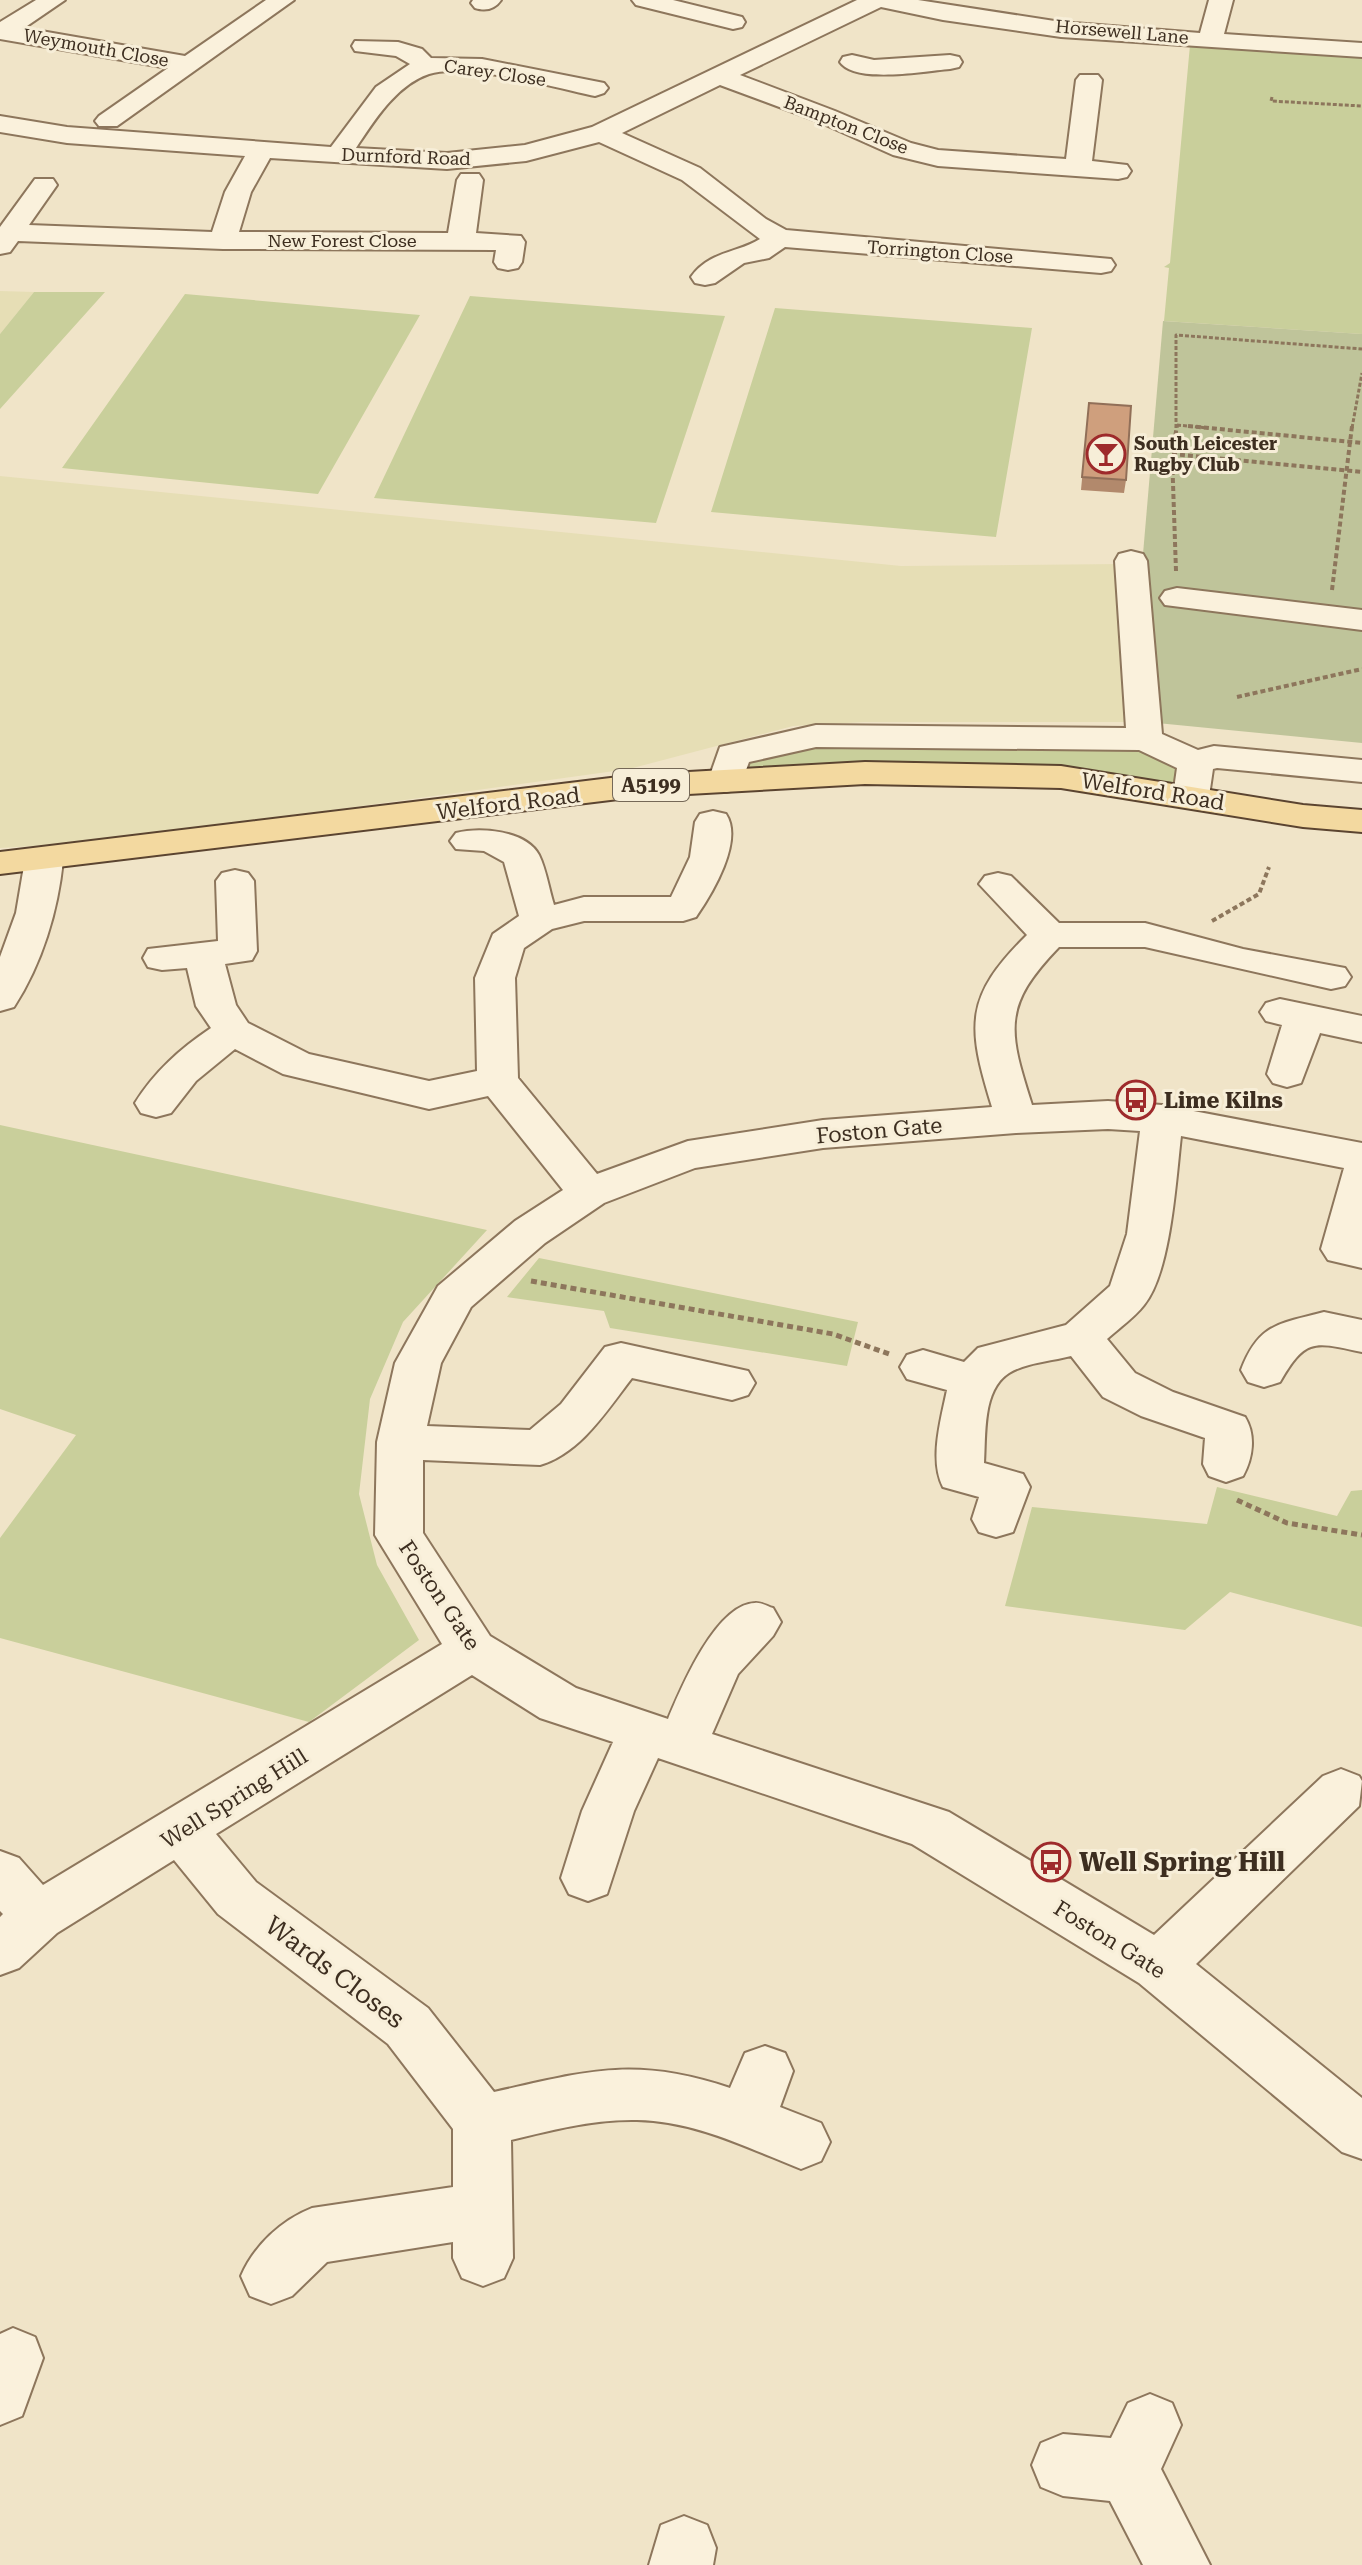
<svg xmlns="http://www.w3.org/2000/svg" width="1362" height="2565" viewBox="0 0 1362 2565" font-family="'Roboto Serif',serif">
<style>
.farmland{fill:#e6deb5}
.green{fill:#c9cf9b}
.cemetery{fill:#bfc49a}
.lines{fill:none;stroke-linecap:round;stroke-linejoin:round}
.minor-casing{stroke:#8d765c;stroke-width:4}
.major-casing{stroke:#5b4430;stroke-width:4}
.path-far2{stroke:#8d765c;stroke-width:3;stroke-dasharray:4 2;stroke-linecap:butt}
.path-far1{stroke:#8d765c;stroke-width:4;stroke-dasharray:5 3;stroke-linecap:butt}
.path{stroke:#8d765c;stroke-width:5;stroke-dasharray:6 4;stroke-linecap:butt}
.minor{fill:#faf1dc;fill-rule:evenodd}
.major{fill:#f3d9a0;fill-rule:evenodd}
.wall{fill:#b2896c}
.building{fill:#cf9f7d;stroke:#916f58;stroke-width:2}
.labels{text-anchor:middle;stroke-width:6;stroke-linejoin:round;paint-order:stroke}
.far-street-label{font-size:18px;fill:#3d2e20;stroke:#f7eed8}
.far-poi-label{font-size:18px;font-weight:bold;fill:#3d2e20;stroke:#f7eed8;text-anchor:start}
.shield{fill:#f7eed8;stroke:#756857;stroke-width:2}
.shield-label{font-size:20px;font-weight:bold;fill:#3d2e20}
.street-label{font-size:22px;fill:#3d2e20;stroke:#f7eed8}
.poi-label{font-size:22px;font-weight:bold;fill:#3d2e20;stroke:#f7eed8;text-anchor:start}
.near-poi-label{font-size:26px;font-weight:bold;fill:#3d2e20;stroke:#f7eed8;text-anchor:start}
.near-street-label{font-size:26px;fill:#3d2e20;stroke:#f7eed8}
</style>
<rect width="100%" height="100%" fill="#f0e4c8"/>
<path class="farmland" d="M0,291L34,292L0,334Z
M0,476L901,566L1121,564L1134,722H864L793,726L629,769L99,842L0,848Z"/>
<path class="green" d="M1190,45L1362,57V334L1164,321L1169,268L1164,267L1170,263Z
M34,292H105L0,409V334Z
M185,294L420,315L318,494L62,468Z
M470,296L725,316L656,523L374,498Z
M775,308L1032,328L996,537L711,512Z
M816,736L1145,739L1196,763L1191,796L1061,777L726,781L733,755Z
M0,1125L487,1230L403,1322L370,1399L359,1494L377,1565L419,1640L309,1722L0,1638V1538L76,1435L0,1409Z
M539,1258L858,1322L847,1366L610,1328L604,1311L507,1297Z
M1217,1487L1337,1516L1351,1491L1362,1490V1627L1230,1592L1185,1630L1005,1606L1032,1507L1207,1524Z"/>
<path class="cemetery" d="M1163,321L1362,334V743L1157,723L1143,554Z"/>
<g class="lines">
<defs>
<path id="minor" d="M36,0H65L24,28L185,56L266,0H294L117,126H99L95,121L99,116L168,68L0,39V22Z
M473,0H501C494,10 485,11 475,8L471,3Z
M632,0H673L742,17L745,22L742,27L733,29L636,5Z
M857,0H918L1061,22L1200,33L1209,0H1233L1224,34L1362,43V57L1061,37L943,20L881,7L740,75L835,111L911,143L938,150L1066,159L1076,80L1080,75H1098L1102,80L1092,161L1127,165L1131,171L1127,177L1118,179L938,166L893,155L817,121L720,85L622,133L700,168L766,219L786,230L1111,259L1115,265L1111,271L1101,273L785,247L769,258L744,263L715,283L705,285L695,283L691,277C709,251 738,253 760,239L682,180L599,142L526,161L447,169L270,158L251,192L239,232L448,233L457,180L461,174H479L483,180L476,233L521,236L525,242L522,262L518,268L508,270L498,268L494,262L496,250L223,249L18,241L10,252L0,254V227L35,179H53L57,185L29,225L212,232L225,192L245,156L67,143L0,132V116L67,127L331,147L376,87L410,64L396,56L355,51L352,46L355,41L398,42L422,49L431,58L482,59L604,83L608,88L604,93L595,96C557,88 464,62 429,74C396,85 374,121 356,148L447,153L525,145L592,127Z
M852,55L874,60L950,55L959,57L962,62L959,67L950,69C925,71 855,84 840,62L843,57Z
M1131,551L1143,554L1147,561L1162,734L1198,750L1214,746L1362,760V782L1217,768L1213,769L1209,796L1204,804L1191,807L1178,804L1173,796L1177,768L1139,750L816,747L749,762L739,789L726,792L713,789L708,781L720,747L816,725L1126,728L1115,561L1119,554Z
M1177,588L1362,610V630L1165,605L1160,598L1165,591Z
M713,811L726,814C744,841 712,894 696,917L683,921H584L552,929L524,948L515,978L518,1078L597,1174L688,1141L823,1120L992,1107C967,1026 964,997 1027,935L979,884L985,876L998,873L1011,876L1059,923H1145L1243,949L1345,968L1351,977L1345,986L1331,989L1145,947H1059C1002,1006 1008,1030 1032,1105L1108,1101L1162,1105L1362,1143V1268L1328,1260L1321,1249L1344,1168L1181,1136C1176,1179 1171,1272 1144,1305C1134,1318 1119,1328 1107,1339L1135,1373L1173,1392L1245,1417C1256,1435 1253,1458 1243,1476L1226,1482L1209,1476L1203,1464L1205,1438L1141,1416L1103,1397L1071,1356C1052,1361 1025,1363 1009,1373C982,1390 986,1435 984,1463L1023,1474L1030,1487L1013,1532L996,1537L979,1532L972,1519L979,1497L943,1487C929,1460 941,1419 947,1390L907,1379L900,1367L907,1355L923,1350L964,1362L978,1348L1066,1325L1110,1286L1127,1234L1140,1131L1108,1129L1016,1133L823,1148L695,1168L604,1203L545,1243L471,1307L441,1363L427,1426L530,1430L561,1404L605,1347L621,1343L748,1371L755,1383L748,1395L732,1400L632,1378C607,1410 581,1453 540,1465L423,1460V1533L490,1636L576,1688L668,1719C681,1688 716,1604 755,1603C761,1602 768,1607 773,1608L781,1622L773,1636L738,1674L712,1734L949,1812L1154,1935L1323,1776L1341,1769L1359,1776L1362,1781L1359,1806L1196,1964L1362,2098V2159L1342,2152L1139,1983L912,1844L658,1758L634,1811L607,1894L588,1901L569,1894L561,1878L582,1811L613,1742L540,1718L472,1675L216,1834L256,1882L428,2008L494,2092C588,2071 635,2056 730,2088L745,2053L765,2046L785,2053L793,2071L780,2107L821,2123L830,2142L821,2161L801,2169C748,2148 695,2121 637,2120C594,2119 552,2130 511,2140L513,2258L504,2278L483,2286L462,2278L453,2258V2242L327,2262L292,2296L271,2304L250,2296L241,2276C254,2246 281,2220 312,2208L453,2187V2129L388,2044L218,1914L174,1860L57,1933L19,1968L0,1975V1917L3,1914L0,1911V1851L19,1858L43,1885L442,1644L375,1535L377,1442L395,1363L438,1286L515,1221L563,1190L488,1096L429,1109L283,1074L235,1049L196,1081L171,1113L156,1117L141,1113L135,1103C155,1071 180,1049 211,1028L196,1006L187,968L162,970L148,967L143,958L148,949L218,941L216,881L222,873L235,870L248,873L254,881L257,951L252,960L225,964L236,1005L248,1023L309,1054L429,1081L477,1071L475,978L493,934L519,916L504,862L484,851L456,849L450,841L456,833C479,827 526,830 539,855C546,869 549,889 554,905L584,897H671L690,857L695,822L700,814Z
M44,849L57,852L63,860C58,911 42,964 14,1007L0,1011V957L16,913L25,860L31,852Z
M1280,999L1362,1016V1042L1320,1033L1301,1083L1287,1087L1273,1083L1267,1074L1282,1025L1266,1021L1260,1012L1266,1003Z
M1324,1312L1362,1320V1352C1314,1342 1306,1337 1280,1382L1264,1387L1248,1382L1241,1370C1259,1323 1279,1324 1324,1312Z
M13,2328L35,2337L43,2358L22,2416L0,2425V2334Z
M1150,2394L1172,2403L1181,2425L1161,2469L1210,2565H1143L1110,2501L1063,2496L1041,2487L1032,2465L1041,2443L1063,2434L1111,2438L1128,2403Z
M684,2516L707,2525L716,2548L713,2565H649L661,2525Z"/>
<path id="major" d="M865,762L1061,766L1303,805L1362,810V832L1303,827L1061,788L865,784L635,797L0,874V852L635,775Z"/>
</defs>
<use href="#minor" class="minor-casing"/>
<use href="#major" class="major-casing"/>
<path class="path-far2" d="M1272,97L1271,101L1362,106
M1177,425L1208,428
M1176,428V335L1362,349
M1352,428L1362,373"/>
<path class="path-far1" d="M1188,426L1362,443
M1172,454L1362,472
M1176,571L1172,454L1177,426
M1332,590L1352,426
M1237,697L1362,669
M1212,921L1259,894L1269,867"/>
<path class="path" d="M531,1281L833,1334L889,1354
M1237,1500L1287,1523L1362,1535"/>
<use href="#minor" class="minor"/>
<use href="#major" class="major"/>
</g>
<path class="wall" d="M1089,403L1126,480L1124,493L1081,490Z"/>
<path class="building" d="M1089,403L1131,406L1126,480L1082,477Z"/>
<defs>
<symbol id="bar-ring" viewBox="-11 -11 22 22"><circle r="9.5" fill="#f7eed8" stroke="#9e2a2b" stroke-width="1.5"/><path d="M-6-5H6L.8 .8V4.5H3.5V6h-7V4.5H-.8V.8Z" fill="#9e2a2b"/></symbol>
<symbol id="bus-ring" viewBox="-11 -11 22 22"><circle r="9.5" fill="#f7eed8" stroke="#9e2a2b" stroke-width="1.5"/><path d="M-5-6H5V4H4V6H2V4H-2V6H-4V4H-5ZM-3.5-4V0h7V-4ZM-3.5 1.2v1.5H-2V1.2ZM2 1.2v1.5H3.5V1.2Z" fill="#9e2a2b"/></symbol>
</defs>
<g fill-rule="evenodd">
<use href="#bar-ring" x="1084" y="432" width="44" height="44"/>
<use href="#bus-ring" x="1114" y="1078" width="44" height="44"/>
<use href="#bus-ring" x="1029" y="1840" width="44" height="44"/>
</g>
<g class="labels">
<g class="far-street-label">
<text transform="translate(1122 32) rotate(5)" y="6">Horsewell Lane</text>
<text transform="translate(96 48) rotate(10)" y="6">Weymouth Close</text>
<text transform="translate(495 73) rotate(8)" y="6">Carey Close</text>
<text transform="translate(846 125) rotate(21)" y="6">Bampton Close</text>
<text transform="translate(406 157) rotate(2)" y="6">Durnford Road</text>
<text x="342" y="247">New Forest Close</text>
<text transform="translate(940 252) rotate(4)" y="6">Torrington Close</text>
</g>
<g class="far-poi-label">
<text x="1134" y="450">South Leicester<tspan x="1134" dy="21">Rugby Club</tspan></text>
</g>
<rect class="shield" x="613" y="769" width="76" height="32" rx="6"/>
<g class="shield-label">
<text x="651" y="792">A5199</text>
</g>
<g class="street-label">
<text transform="translate(1153 791) rotate(9)" y="8">Welford Road</text>
<text transform="translate(508 803) rotate(-7)" y="8">Welford Road</text>
<text transform="translate(879 1130) rotate(-5)" y="8">Foston Gate</text>
<text transform="translate(440 1595) rotate(56)" y="8">Foston Gate</text>
<text transform="translate(234 1798) rotate(-32)" y="8">Well Spring Hill</text>
<text transform="translate(1110 1939) rotate(32)" y="8">Foston Gate</text>
</g>
<g class="poi-label">
<text x="1164" y="1108">Lime Kilns</text>
</g>
<g class="near-poi-label">
<text x="1079" y="1871">Well Spring Hill</text>
</g>
<g class="near-street-label">
<text transform="translate(335 1972) rotate(37)" y="9">Wards Closes</text>
</g>
</g>
</svg>
